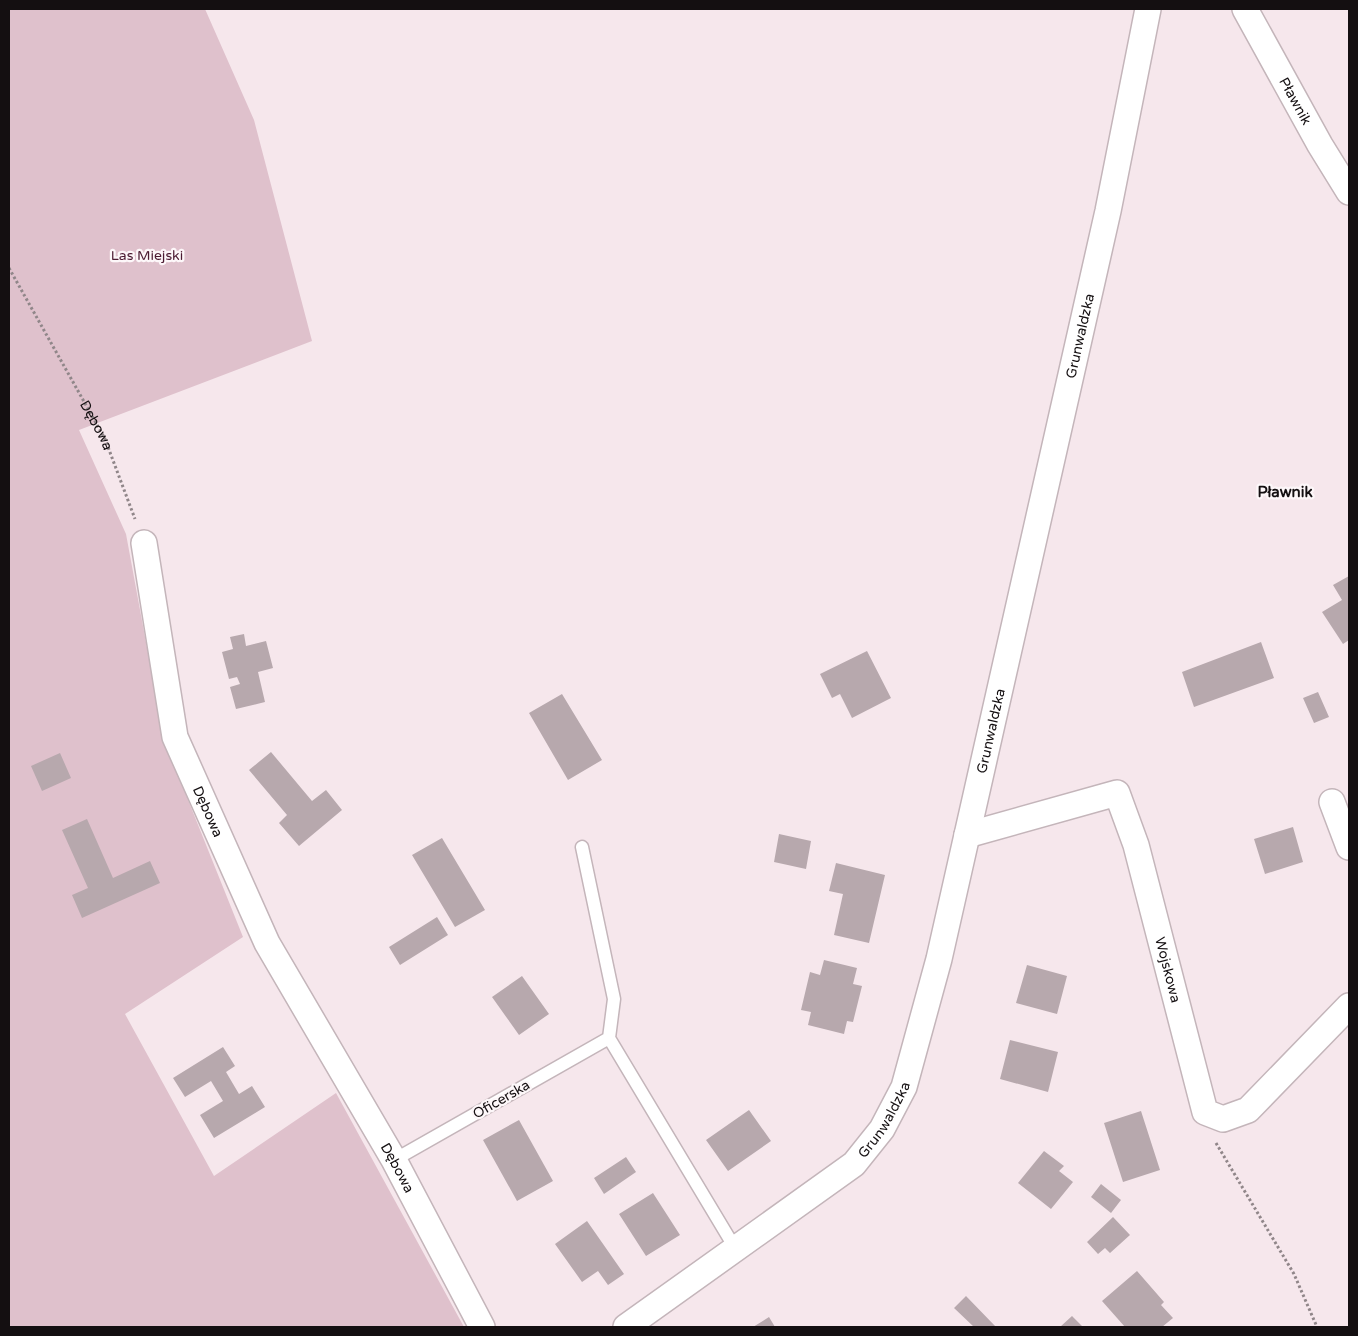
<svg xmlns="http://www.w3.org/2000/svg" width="1358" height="1336" viewBox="0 0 1358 1336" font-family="'Varela Round',sans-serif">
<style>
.green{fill:#dfc1cc}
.building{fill:#b7a8ad}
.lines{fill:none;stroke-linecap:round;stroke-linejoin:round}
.service-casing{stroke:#c4b5ba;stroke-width:15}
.minor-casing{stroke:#c4b5ba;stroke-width:28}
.path{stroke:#908689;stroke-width:3;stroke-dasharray:2.5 2.5;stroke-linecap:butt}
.service{stroke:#fff;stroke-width:12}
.minor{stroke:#fff;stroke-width:25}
.labels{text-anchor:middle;stroke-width:4.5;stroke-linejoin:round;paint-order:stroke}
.street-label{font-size:14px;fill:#140f11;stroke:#fdf7f9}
.park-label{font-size:14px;fill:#4b1a31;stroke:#fdf7f9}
.neighbourhood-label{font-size:15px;font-weight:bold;fill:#140f11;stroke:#fdf7f9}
</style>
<rect width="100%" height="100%" fill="#f6e7ec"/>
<path class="green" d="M9,9H205L254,120L312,341L79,430L126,534L164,740L243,937L125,1014L214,1176L336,1093L464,1327H9Z"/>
<path class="building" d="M1349,576V640L1343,644L1322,612L1342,600L1333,585Z
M244,634L246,646L266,641L273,668L258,672L265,702L236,709L230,687L240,684L237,677L229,679L222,652L233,649L230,637Z
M1261,642L1274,678L1194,707L1182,672Z
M867,651L891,698L852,718L840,694L832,698L820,674Z
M1318,692L1329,717L1314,723L1303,698Z
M562,694L602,760L568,780L529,713Z
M271,752L312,801L326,790L342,810L299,846L279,823L287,815L249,770Z
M60,753L71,778L42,791L31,766Z
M87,819L113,878L150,861L160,883L82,918L72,895L88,888L62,830Z
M1293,827L1303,862L1265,874L1254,839Z
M779,834L811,841L806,869L774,862Z
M442,838L485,910L455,927L412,855Z
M836,863L885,875L869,943L834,935L843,894L829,891Z
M437,917L448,935L400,965L389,947Z
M824,960L857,968L853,984L862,986L853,1022L847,1021L844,1034L808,1025L811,1012L801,1010L810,972L820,975Z
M1027,965L1067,976L1057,1014L1016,1003Z
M522,976L549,1014L519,1035L492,997Z
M1010,1040L1058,1052L1048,1092L1000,1079Z
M223,1047L235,1066L226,1072L239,1094L252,1086L265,1107L214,1138L200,1115L223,1101L211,1081L185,1097L173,1078Z
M749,1110L771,1141L728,1171L706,1140Z
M1141,1111L1160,1170L1123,1182L1104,1123Z
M519,1120L553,1181L517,1201L483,1140Z
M1044,1151L1064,1166L1059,1171L1073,1182L1051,1209L1018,1183Z
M626,1157L636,1172L604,1194L594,1178Z
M1101,1184L1121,1200L1111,1213L1091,1197Z
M653,1193L680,1235L646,1256L619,1214Z
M1113,1217L1130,1235L1110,1253L1105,1248L1098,1254L1087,1242Z
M587,1221L624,1274L608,1285L598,1271L582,1282L555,1244Z
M1137,1271L1164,1302L1161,1305L1173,1318L1162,1327H1125L1102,1301Z
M966,1296L996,1327H974L954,1308Z
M1072,1316L1083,1327H1060Z
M769,1317L775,1327H753Z"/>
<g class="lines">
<defs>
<path id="service" d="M582,847L614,999L609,1038
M394,1160L609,1038L735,1248"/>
<g id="minor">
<path id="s2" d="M1245,9L1320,145L1349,192"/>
<path id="s3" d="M144,543L175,737L267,943L394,1160L482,1327"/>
<path d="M1332,802L1349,847"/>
<path id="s4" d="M967,835L1117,793L1136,845L1205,1112L1223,1119L1248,1110L1349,1006"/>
<path id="s5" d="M626,1327L854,1164L882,1129L904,1087L939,959L1108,211L1148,9"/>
</g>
</defs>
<use href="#service" class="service-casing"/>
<use href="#minor" class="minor-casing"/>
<g class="path">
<path id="s1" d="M9,268L105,439L135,519"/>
<path d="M1216,1143L1294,1274L1317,1327"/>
</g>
<use href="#service" class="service"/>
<use href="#minor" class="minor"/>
</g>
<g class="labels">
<g class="street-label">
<text dy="5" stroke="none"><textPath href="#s2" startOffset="105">Pławnik</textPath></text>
<text dy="5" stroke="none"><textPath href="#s5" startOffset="1144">Grunwaldzka</textPath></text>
<text dy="5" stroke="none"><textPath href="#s1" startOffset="180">Dębowa</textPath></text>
<text dy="5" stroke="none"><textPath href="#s5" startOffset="739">Grunwaldzka</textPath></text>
<text dy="5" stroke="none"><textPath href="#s3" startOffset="278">Dębowa</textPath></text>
<text dy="5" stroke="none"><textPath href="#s4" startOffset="340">Wojskowa</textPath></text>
<text transform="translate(501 1099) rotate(-30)" y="5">Oficerska</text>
<text dy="5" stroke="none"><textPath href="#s5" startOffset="334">Grunwaldzka</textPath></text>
<text dy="5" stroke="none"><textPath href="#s3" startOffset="682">Dębowa</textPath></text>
</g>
<g class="park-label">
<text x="147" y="260">Las Miejski</text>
</g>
<g class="neighbourhood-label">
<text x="1285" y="497">Pławnik</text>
</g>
</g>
<rect width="1358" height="1336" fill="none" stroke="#140f11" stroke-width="20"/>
</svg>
